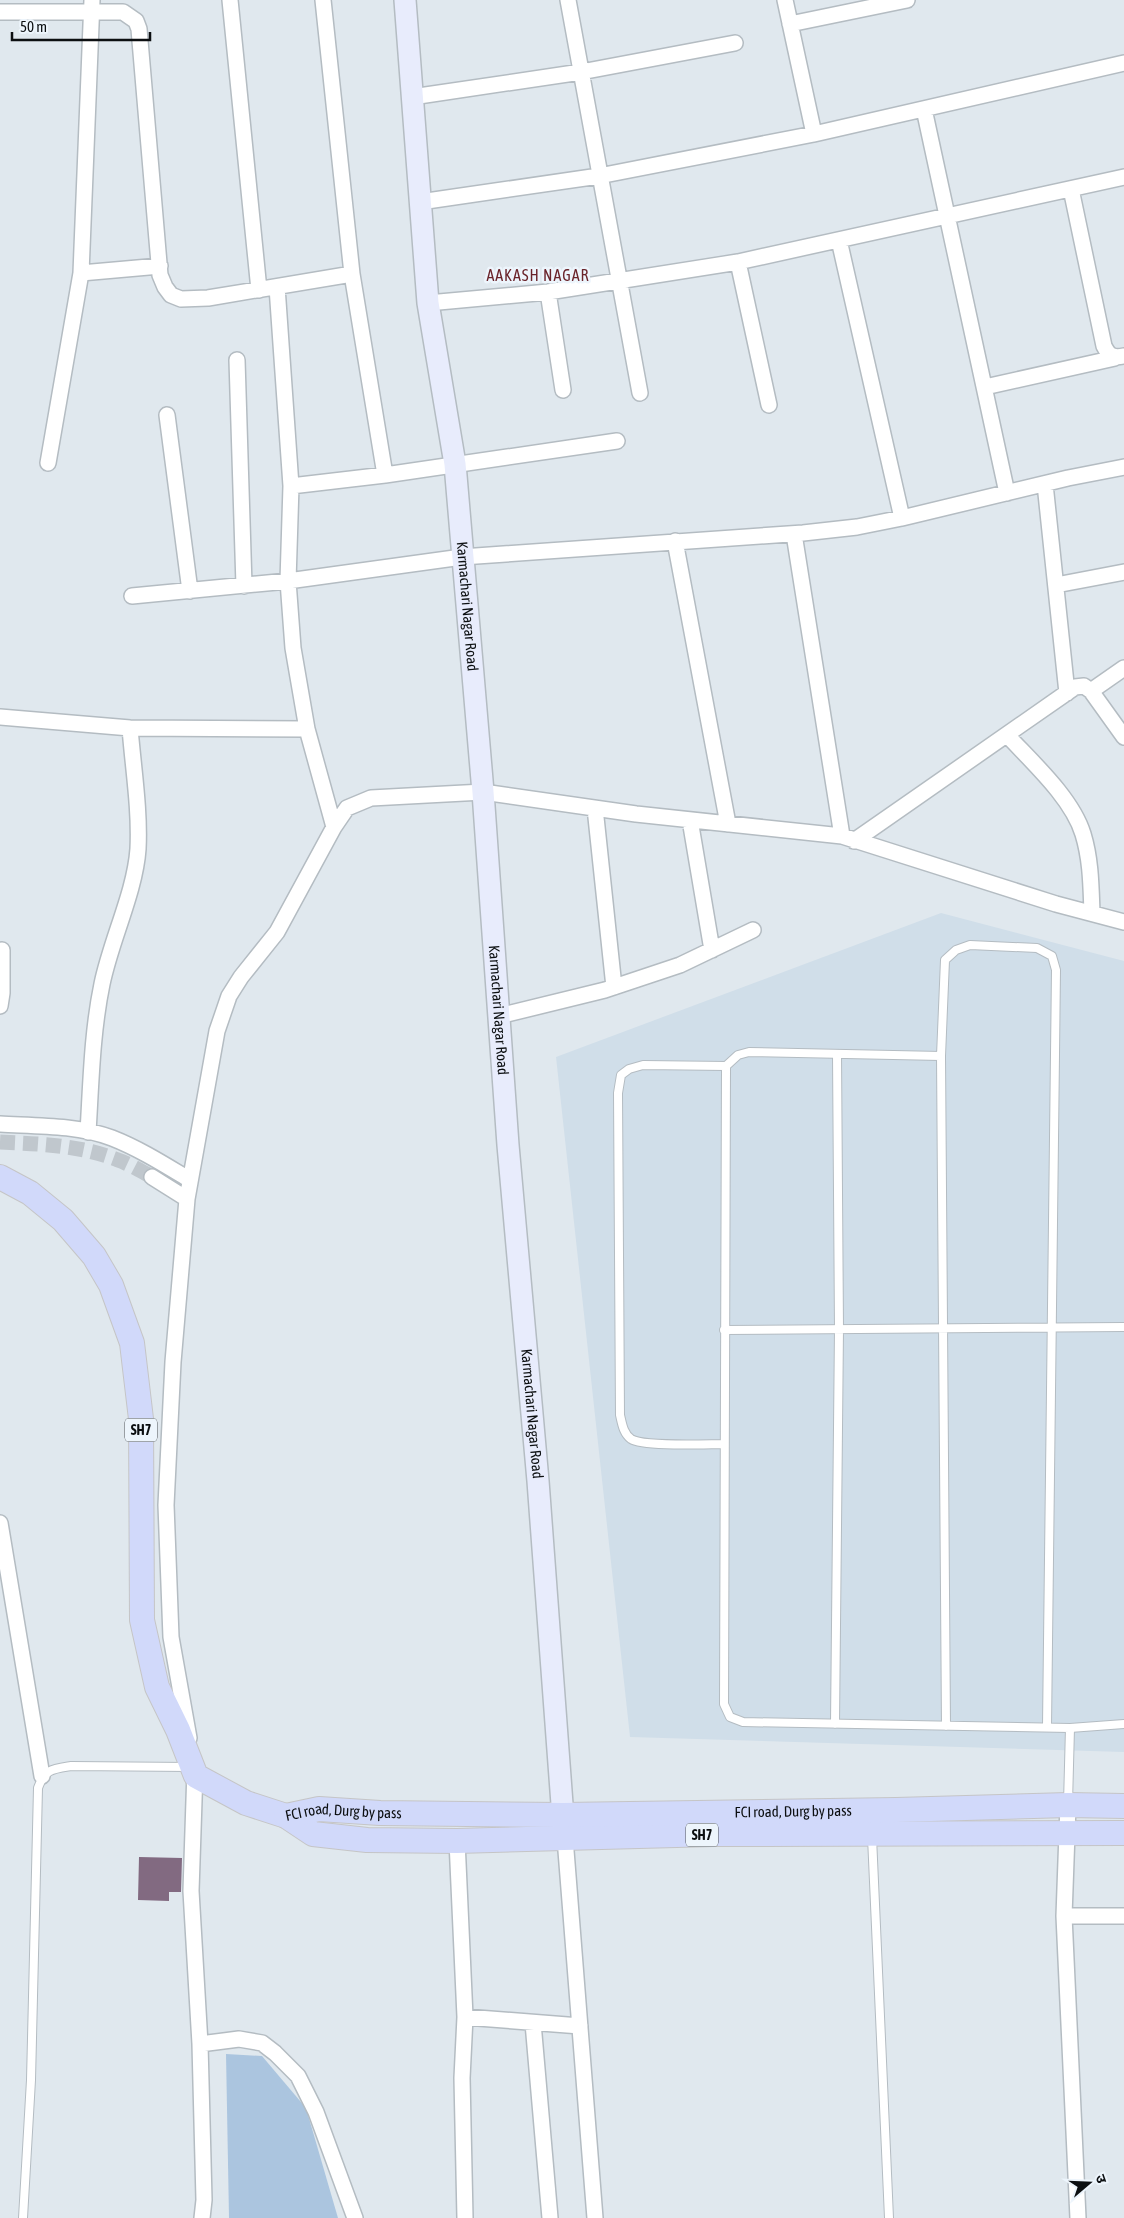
<svg xmlns="http://www.w3.org/2000/svg" width="1124" height="2218" viewBox="0 0 1124 2218" font-family="'Asap Condensed','Noto Sans Devanagari',sans-serif">
<style>
.built{fill:#d0dee9}
.water{fill:#abc5df}
.building{fill:#826a81}
.lines{fill:none;stroke-linecap:round;stroke-linejoin:round}
.street-tunnel{stroke:#c0c7cd;stroke-width:15;stroke-dasharray:15 8;stroke-linecap:butt}
.lane-casing{stroke:#b4bcc2;stroke-width:10}
.street-casing{stroke:#b4bcc2;stroke-width:18}
.secondary-casing{stroke:#b4bcc2;stroke-width:24}
.primary-casing{stroke:#c5c5c6;stroke-width:26}
.lane{stroke:#fff;stroke-width:8}
.street{stroke:#fff;stroke-width:15}
.secondary{stroke:#e8ecfc;stroke-width:21}
.primary{stroke:#d1d9fa;stroke-width:24}
.labels{text-anchor:middle;stroke-width:5;stroke-linejoin:round;paint-order:stroke}
.shield{fill:#edf5fc;stroke:#505458;stroke-width:1}
.shield-label{font-size:14px;font-weight:bold;fill:#0c0f11}
.street-label{font-size:15px;fill:#0c0f11;stroke:#edf5fc}
.neighbourhood-label{font-size:16px;letter-spacing:1px;fill:#6a242b;stroke:#edf5fc}
</style>
<rect width="100%" height="100%" fill="#e0e8ee"/>
<path class="built" d="M941,913L1124,961V1752L630,1737L556,1057Z"/>
<path class="water" d="M226,2054L262,2056L306,2108L338,2218H229Z"/>
<path class="building" d="M139,1857L182,1858L181,1892H169V1901L138,1900Z"/>
<g class="lines">
<path class="street-tunnel" d="M0,1142C40,1144 80,1145 118,1160C129,1164 141,1171 152,1177"/>
<defs>
<path id="lane" d="M941,1056L749,1052L738,1055L726,1066L724,1704L730,1717L743,1722L1070,1728L1124,1724
M724,1330L1124,1327
M724,1444C707,1444 643,1447 631,1439C623,1433 622,1423 620,1415L618,1093L621,1075L629,1069L643,1065L726,1066
M835,1724L839,1329L837,1054
M946,1726L941,1056L945,960L956,950L970,945L1037,948L1052,956L1056,970L1047,1727
M1068,1803L1070,1728
M872,1837L889,2218
M23,2218L31,2080L38,1788C45,1769 52,1769 71,1766L190,1767"/>
<path id="street" d="M92,0L81,273L160,266
M230,0L259,290
M323,0L352,274L385,475
M568,0L640,393
M785,0L814,134
M0,12H123L136,21L139,29L160,275L165,287L171,295L181,299L208,298L352,274
M790,24L907,0
M412,97L581,72L735,43
M924,109L1007,493
M1071,189L1104,346C1109,356 1113,358 1124,356
M420,202L599,176L814,134L1124,63
M839,240L902,518
M738,262L769,405
M277,287L291,486L288,581L293,648L307,729L334,827
M548,292L563,390
M428,303L548,292L738,262L1124,177
M237,360L244,586
M985,387L1115,358
M167,415L190,591
M48,463L81,273
M1045,484L1067,693
M291,486L385,475L617,441
M794,534L842,836
M675,541L728,824
M1056,585L1124,572
M132,596L288,581L462,557L803,533L857,527L902,518L1068,478L1124,467
M1091,691L1124,668
M0,717L130,728L307,729
M1007,735C1032,762 1072,798 1083,834C1091,860 1091,887 1092,913
M595,808L614,987
M690,820L712,950
M854,841L1075,687L1084,686L1091,691L1124,737
M0,1006L2,993V950
M499,1016L605,990L680,965L753,930
M0,1124C37,1126 77,1125 112,1138C140,1149 165,1165 190,1180
M88,1132C91,1083 92,1032 102,984C111,940 135,892 138,849C140,809 133,767 130,728
M152,1177L187,1199
M0,1523L42,1776
M189,1738L171,1637L166,1505L173,1362L187,1199L217,1031L229,996L241,977L277,932L334,827L347,808L371,798L483,792L636,814L842,836L1056,904L1124,922
M195,1770L191,1891L200,2044L204,2200L202,2218
M1068,1805L1064,1916L1078,2218
M565,1838L595,2218
M457,1841L465,2017L462,2078L465,2218
M1064,1916H1124
M465,2017L580,2026
M533,2023L550,2218
M200,2044L239,2039L262,2043L275,2053L298,2076L316,2112L355,2218"/>
<g id="secondary">
<path id="s1" d="M405,0L428,303L455,464L483,792L508,1145L538,1481L564,1831"/>
</g>
<g id="primary">
<path d="M0,1177L30,1193L63,1220L94,1256L111,1285L132,1343L141,1419L142,1620L157,1687L178,1730L196,1776L246,1803L286,1816L313,1834L367,1840L457,1841L714,1834L1124,1833"/>
<path id="s2" d="M286,1816L319,1809L380,1813L563,1815L896,1810L1068,1805L1124,1806"/>
</g>
</defs>
<use href="#lane" class="lane-casing"/>
<use href="#street" class="street-casing"/>
<use href="#secondary" class="secondary-casing"/>
<use href="#primary" class="primary-casing"/>
<use href="#lane" class="lane"/>
<use href="#street" class="street"/>
<use href="#secondary" class="secondary"/>
<use href="#primary" class="primary"/>
</g>
<g class="labels">
<g class="shield">
<rect x="125" y="1418.5" width="32" height="23" rx="4"/>
<rect x="686" y="1823.5" width="32" height="23" rx="4"/>
</g>
<g class="shield-label">
<text x="141" y="1435">SH7</text>
<text x="702" y="1840">SH7</text>
</g>
<g class="street-label">
<text dy="5" stroke="none"><textPath href="#s1" startOffset="610">Karmachari Nagar Road</textPath></text>
<text dy="5" stroke="none"><textPath href="#s1" startOffset="1015">Karmachari Nagar Road</textPath></text>
<text dy="5" stroke="none"><textPath href="#s1" startOffset="1420">Karmachari Nagar Road</textPath></text>
<text dy="5" stroke="none"><textPath href="#s2" startOffset="508">FCI road, Durg by pass</textPath></text>
<text dy="5" stroke="none"><textPath href="#s2" startOffset="58">FCI road, Durg by pass</textPath></text>
</g>
<g class="neighbourhood-label">
<text x="538" y="281">AAKASH NAGAR</text>
</g>
</g>
<g transform="translate(1089 2183) rotate(71)" stroke="#edf5fc" stroke-width="4" paint-order="stroke">
<path d="M0-4L9 19L0 12L-9 19Z" fill="#0c0f11"/>
<text y="-8" font-size="14" font-weight="bold" text-anchor="middle" fill="#0c0f11">उ</text>
</g>
<path d="M12 32v8h138v-8" fill="none" stroke="#0c0f11" stroke-width="2.5"/>
<text x="20" y="32" font-size="15" fill="#0c0f11" stroke="#edf5fc" stroke-width="4" paint-order="stroke">50 m</text>
</svg>
